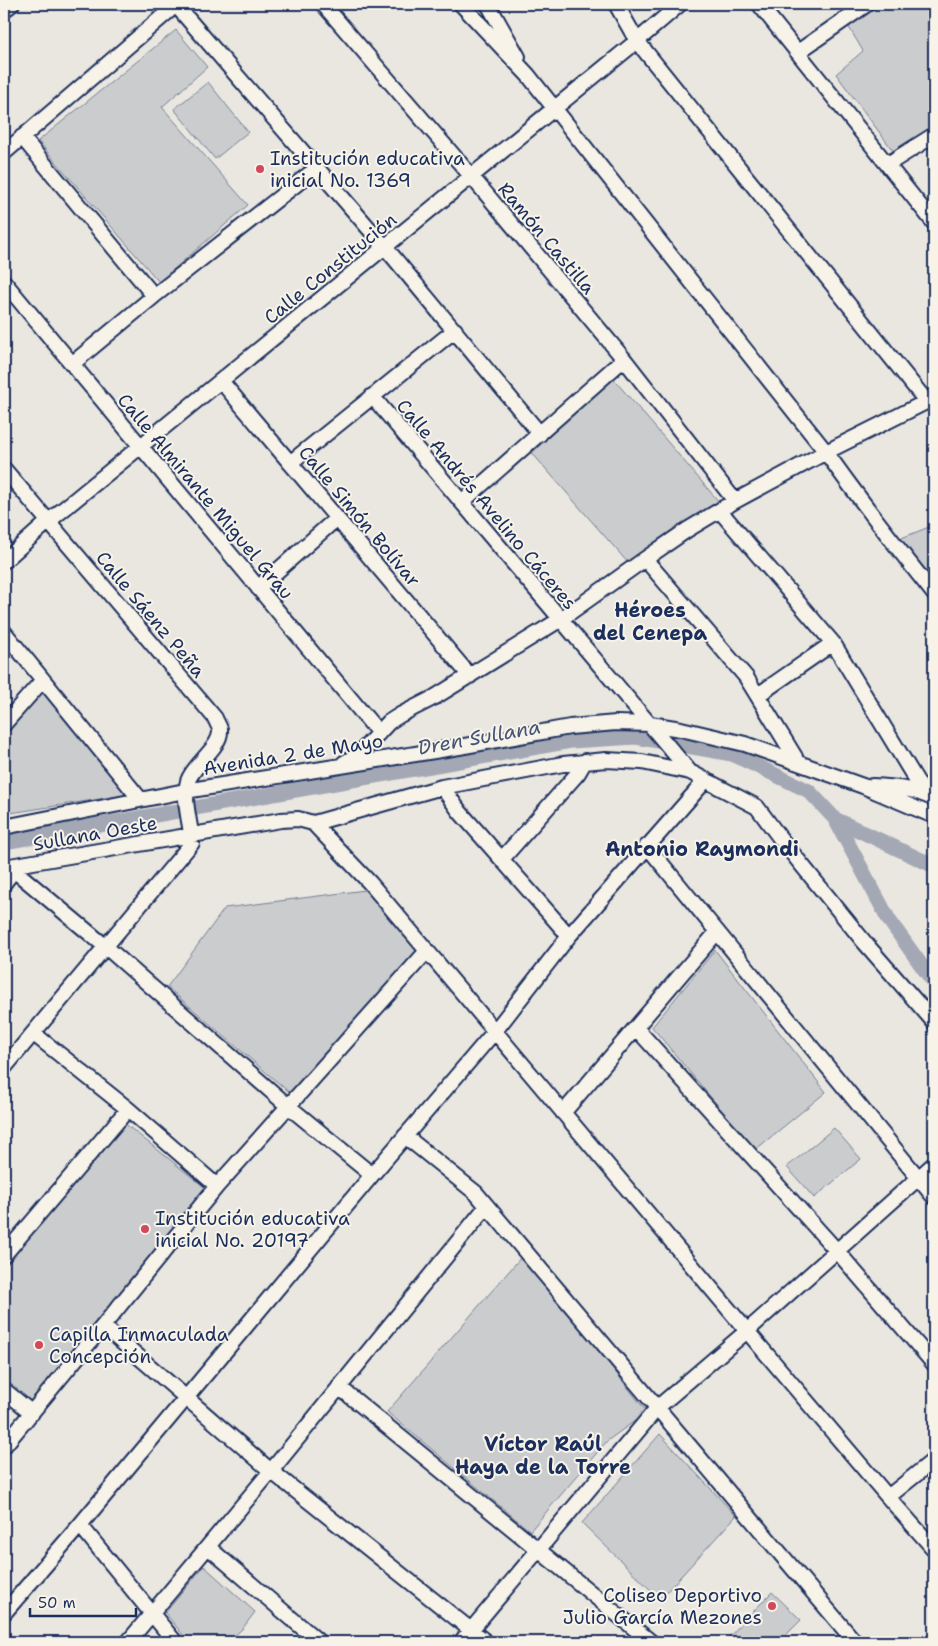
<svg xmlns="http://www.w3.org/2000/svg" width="938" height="1646" viewBox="0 0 938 1646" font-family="'Shantell Sans',sans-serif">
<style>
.green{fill:#cbcccd;stroke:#737e96}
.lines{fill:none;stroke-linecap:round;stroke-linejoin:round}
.canal{stroke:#a3a8b4;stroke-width:15}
.street-casing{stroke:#1b2f5e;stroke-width:18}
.street{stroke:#f7f3e8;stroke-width:14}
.poi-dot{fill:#d1495b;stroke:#f7f3e8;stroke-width:2}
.labels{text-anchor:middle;stroke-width:4;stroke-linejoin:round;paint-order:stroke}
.poi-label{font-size:19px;fill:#1b2f5e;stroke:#f7f3e8;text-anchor:start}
.street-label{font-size:19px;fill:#1b2f5e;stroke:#f7f3e8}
.neighbourhood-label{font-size:20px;font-weight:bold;fill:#1b2f5e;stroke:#f7f3e8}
.water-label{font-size:20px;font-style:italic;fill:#445378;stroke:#f7f3e8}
</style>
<rect width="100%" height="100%" fill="#eae7e0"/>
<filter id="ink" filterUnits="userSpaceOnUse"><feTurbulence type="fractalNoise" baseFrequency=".02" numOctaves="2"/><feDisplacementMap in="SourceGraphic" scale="10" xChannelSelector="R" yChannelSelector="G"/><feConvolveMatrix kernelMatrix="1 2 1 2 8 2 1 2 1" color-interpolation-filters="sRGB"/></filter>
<g filter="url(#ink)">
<path class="green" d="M877,4H934V127L894,152L836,74L863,51L847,24Z
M176,30L207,67L162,107L248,205L159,282L38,141Z
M208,82L248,132L215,159L174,109Z
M611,376L720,503L629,564L532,453Z
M934,525V583L899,539Z
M42,689L132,794L4,814V731Z
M365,890L422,957L290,1093L167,987L225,908Z
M715,950L826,1092L755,1150L652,1027Z
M124,1123L208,1190L29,1405L4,1383V1268Z
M834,1128L861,1159L814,1198L787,1167Z
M523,1255L647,1412L607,1441L530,1531L387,1412Z
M660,1434L736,1516L660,1599L582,1523Z
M204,1566L255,1612L243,1628L228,1642H189L165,1613Z
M772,1592L801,1620L779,1642H724Z"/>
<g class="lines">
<path class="canal" d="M835,819L889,920L934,983
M4,842L571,741L636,737L732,754L809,791L835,819L934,866"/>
<defs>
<path id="street" d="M175,4L385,247L540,434
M323,4L472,177L624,359L735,501
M461,4L528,75L826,452C860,501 897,547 934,594
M488,4L518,57
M616,4L637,41L926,401
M759,4L934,223
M4,10L12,4
M798,52L867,4
M22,137L154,296
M4,153L177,4
M888,164L934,135
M4,282L379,733
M72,364L154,296L317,168
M221,381L470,676
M372,396L690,772
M290,463L455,330
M4,469L215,718C216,721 219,726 220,729C222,747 194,763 188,781C182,800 191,823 192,843L4,1068
M462,502L624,359
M720,511L833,643L924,793
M645,559L746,677L795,757V762
M4,561L49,521L637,41L680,4
M258,588L337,518
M4,632L140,799
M758,695L833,643
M4,724L42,681
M344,763L359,754L389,722L400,715L435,697L561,619L645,559L687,530L735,501L826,452L934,398
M872,786C894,787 914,788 934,799
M442,787L460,812L569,936
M314,823L442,787L563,764L606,760L642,762L690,772L757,807L780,838L865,943L934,1022
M4,827L185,791L459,747L570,727L616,723L650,724L681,729L745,744L863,786L934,816
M647,846L934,1197
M502,859L578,773L585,761
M9,866L106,947L288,1106L372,1175
M4,867L281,820L298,819L313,823L370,883L747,1331L888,1497L934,1549
M4,883L14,870
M636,1028L837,1251L934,1364
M34,1034L128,1109L217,1186
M563,1113L717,932
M405,1136L476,1193L855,1642
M4,1255L128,1109
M103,1326L271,1471L486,1642
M339,1387L651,1642
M4,1390L32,1413
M4,1446L103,1326L217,1186L427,951
M888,1497L934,1460
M80,1525L175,1642
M208,1547L319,1642
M4,1613L80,1525L372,1175L495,1031L569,936L706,780
M128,1642L271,1471L487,1206
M461,1642L658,1407L747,1331L934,1164"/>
</defs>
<use href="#street" class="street-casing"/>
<use href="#street" class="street"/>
</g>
</g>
<g class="poi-dot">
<circle cx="260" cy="169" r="5"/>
<circle cx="145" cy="1229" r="5"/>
<circle cx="39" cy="1345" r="5"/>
<circle cx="772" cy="1606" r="5"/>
</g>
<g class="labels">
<g class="poi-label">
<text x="270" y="165">Institución educativa<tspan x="270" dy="22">inicial No. 1369</tspan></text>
<text x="155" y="1225">Institución educativa<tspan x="155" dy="22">inicial No. 20197</tspan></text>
<text x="49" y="1341">Capilla Inmaculada<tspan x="49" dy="22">Concepción</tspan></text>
<text x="762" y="1602" text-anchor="end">Coliseo Deportivo<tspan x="762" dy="22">Julio García Mezones</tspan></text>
</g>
<g class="street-label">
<text transform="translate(547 238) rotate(50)" y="7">Ramón Castilla</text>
<text transform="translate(330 268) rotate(-39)" y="7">Calle Constitución</text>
<text transform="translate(206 496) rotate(50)" y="7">Calle Almirante Miguel Grau</text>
<text transform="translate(487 504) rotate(50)" y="7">Calle Andrés Avelino Cáceres</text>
<text transform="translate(360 516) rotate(50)" y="7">Calle Simón Bolívar</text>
<text transform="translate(151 614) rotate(50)" y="7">Calle Sáenz Peña</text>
<text transform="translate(293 754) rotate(-9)" y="7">Avenida 2 de Mayo</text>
<text transform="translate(95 833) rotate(-10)" y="7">Sullana Oeste</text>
</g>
<g class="neighbourhood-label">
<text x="650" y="617">Héroes<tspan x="650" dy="23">del Cenepa</tspan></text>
<text x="702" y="856">Antonio Raymondi</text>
<text x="543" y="1451">Víctor Raúl<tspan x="543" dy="23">Haya de la Torre</tspan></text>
</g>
<g class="water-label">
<text transform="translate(479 737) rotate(-10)" y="7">Dren Sullana</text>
</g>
</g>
<rect width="938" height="1646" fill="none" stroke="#f7f3e8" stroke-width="20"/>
<rect x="10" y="10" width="918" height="1626" fill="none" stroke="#1b2f5e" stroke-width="2" filter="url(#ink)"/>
<path d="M30 1608v8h106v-8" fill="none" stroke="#1b2f5e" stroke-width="2.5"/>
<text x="38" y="1608" font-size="15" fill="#1b2f5e" stroke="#f7f3e8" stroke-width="4" paint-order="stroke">50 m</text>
</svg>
